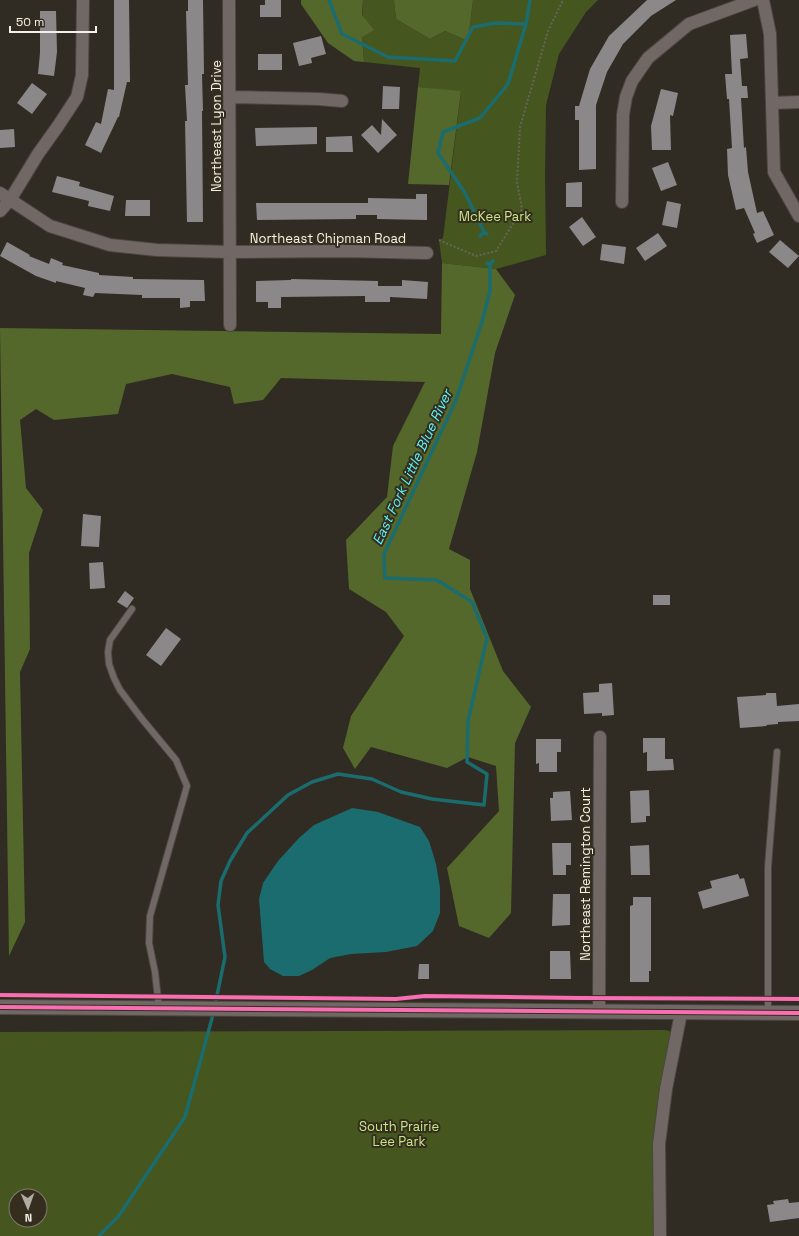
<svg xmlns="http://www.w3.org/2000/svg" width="799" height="1236" viewBox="0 0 799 1236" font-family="'Space Grotesk',sans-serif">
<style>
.green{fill:#45561e;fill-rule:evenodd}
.forest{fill:#54682b}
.water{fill:#1a6c6e}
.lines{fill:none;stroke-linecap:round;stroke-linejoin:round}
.stream{stroke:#1a6c6e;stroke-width:3.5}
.building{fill:#8b8889}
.service-casing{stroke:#4b4740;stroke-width:8}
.minor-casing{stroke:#4b4740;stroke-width:14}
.tertiary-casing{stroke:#4b4740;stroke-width:16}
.path{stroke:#6a625f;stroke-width:2;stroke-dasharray:2 2;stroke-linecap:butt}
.service{stroke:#716865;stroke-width:6}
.minor{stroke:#716865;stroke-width:12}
.tertiary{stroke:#716865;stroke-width:14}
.cycleway-casing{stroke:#352e1f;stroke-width:6}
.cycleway{stroke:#f96db3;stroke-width:4}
.labels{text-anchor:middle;stroke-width:4;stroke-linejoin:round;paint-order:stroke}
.street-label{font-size:13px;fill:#f5f1e7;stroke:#352e1f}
.park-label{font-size:13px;fill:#c5e887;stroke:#352e1f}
.water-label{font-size:14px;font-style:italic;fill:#58f5fa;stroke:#352e1f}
</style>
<rect width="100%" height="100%" fill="#302c24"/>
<path class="green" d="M363,0H394L396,19L430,39L445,31L468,41L473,0H598L586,12L559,54L546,105L545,176L546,255L496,269L442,263L439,240L443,238L461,92L418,87L420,68L364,62L362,37Z
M666,1030L677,1034L666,1089L660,1236H0V1032ZM16,1196H40V1220H16Z"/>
<path class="forest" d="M301,0H363L362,15L374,30L362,37L364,62L354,61L328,43L301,4Z
M394,0H473L468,41L445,31L430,39L396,19Z
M418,87L461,91L449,185L408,184Z
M442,263L496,269L515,295L495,353L477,452L449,549L470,560V589L503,671L531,707L515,743L511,913L489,938L459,926L447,868L499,811L496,766L468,757L447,768L371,747L355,769L343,748L351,716L404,636L386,612L349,589L346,540L387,497L393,446L425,382L281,378L263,400L234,404L230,387L172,374L126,384L118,414L54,420L36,409L20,420L26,488L43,510L29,553L30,649L20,672L25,922L9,956L0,328L441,334Z"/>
<path class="water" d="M352,808L378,812L420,827L429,841L436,864L440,888V913L433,931L417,946L386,952L351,954L330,958L312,970L299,976H283L270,969L264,962L259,899L263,883L278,861L299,838L314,825Z"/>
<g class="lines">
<path class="stream" d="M329,0L342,34L388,57L455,61L473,27L496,23L526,24
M483,234L484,232L465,193L438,153L443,132L480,118L508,84L526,24L530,0
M480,236L484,232L487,234
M487,263L490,265L493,261
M215,1005L225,957L218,905L221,881L230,861L247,833L288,795L312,782L338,774L372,779L401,792L432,799L484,805L487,774L467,762L468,721L487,638L472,602L437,580L385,578L384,554L456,400L482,322L490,291V263
M99,1236L118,1217L185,1117L214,1011"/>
</g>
<path class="building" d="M114,0H129L130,82H127L119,117H118L101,153L85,145L96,122L101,124L108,89L114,90Z
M188,0H203L204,74H202L203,111H202L203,222H187L185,121H187L185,85H188L186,11H188Z
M265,0H281V17H260V5H265Z
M647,0H676L651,16L623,44L607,72L596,105V169L579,170V120H575V106H579L590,69L609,36Z
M40,11H56L57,52L54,76L38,74L40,53Z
M746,34L748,58L740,59L742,86H747L748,98H741L744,148L746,147L748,172L757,213L763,211L774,235L757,243L753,234L755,233L744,208L736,210L728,175L727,149L732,148L729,99H727L725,74H732L730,35Z
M321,36L326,54L311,58L312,63L299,66L293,43Z
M258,54H282V70H258Z
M32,83L47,94L32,114L17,103Z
M383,86L400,87L399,109H382Z
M661,89L678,93L673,116L670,115L671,150H652L651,126Z
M382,119L397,135L378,153L361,135L372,125L381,135Z
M317,127V144L256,146L255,128Z
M14,129L15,147L0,148V130Z
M352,136L353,152H326V137Z
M668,162L677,185L661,191L652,168Z
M57,176L80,182L79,186L114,196L110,211L88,206L89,201L52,192Z
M582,182V207H566V183Z
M416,194H427V220L377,219V215H356V219L257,220L256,203H368V198L416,199Z
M126,200H150V216H125Z
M667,201L681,204L677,228L662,225Z
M582,217L596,237L583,246L569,227Z
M658,233L667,246L645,261L636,248Z
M780,240L799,256L788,268L769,252Z
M7,242L30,255L29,256L49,264L51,258L63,263L62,265L99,273V275L133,277V279L204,280L205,301H190V307L180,308V298H142V295L95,293L93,297L83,295L85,288L56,281V283L36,276L0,256Z
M602,244L626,247L624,264L600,260Z
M291,279L378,281V286H402V280L428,282L427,299L390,297V302H365V296L281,297V308H268V302H256V281L291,280Z
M83,514L101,516L99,547L81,546Z
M103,562L105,588L90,589L89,563Z
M125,591L134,598L127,608L117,602Z
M653,595H670V605H653Z
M166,628L181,639L161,666L146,655Z
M612,683L614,715L602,716V713L584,714L583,693L599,692V684Z
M766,693H776L777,706L799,704V721L778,722V724L766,725L767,726L740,728L737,697L766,695Z
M643,738H665V759H673L674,770L647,771V752L643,753Z
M536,739H561V752H557V772H539V763L536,764Z
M649,790L650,816H646V822L631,823L630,791Z
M570,791L572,820L551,821L550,798H553V792Z
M552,843H571V865H566V875H553Z
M649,845L650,875H631L630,846Z
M738,874L740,879L744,878L749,896L703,909L698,892L712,888L710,881Z
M553,894H570V925L552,926Z
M633,897H651V971H649V982H630V906L633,905Z
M550,951H570L571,979H550Z
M419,964H429V979H418Z
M788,1199L789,1203L799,1202V1218L770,1222L767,1205L774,1204L773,1201Z"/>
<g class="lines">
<defs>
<path id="service" d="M132,609L110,640L108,652L109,664L114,678L120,690L142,719L176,760L187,786L150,916L149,943L155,972L159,1008
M768,1013V867L777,752"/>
<path id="minor" d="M229,0L230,325
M763,0L770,34L774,172L799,216
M230,97L319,99L342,101
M772,103L799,102
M0,193L50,226L110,245L157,250L230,252L346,251L427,253
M622,202L623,115L626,97L632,81L648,58L689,24L754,0
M0,211L10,200L38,154L58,126L77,97L82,75L83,0
M599,1012L600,737
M660,1236L659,1144L666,1089L681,1013"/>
<path id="tertiary" d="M0,1007L799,1013"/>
</defs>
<use href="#service" class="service-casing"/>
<use href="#minor" class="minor-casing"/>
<use href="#tertiary" class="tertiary-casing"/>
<path class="path" d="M439,240L476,256L496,251L522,209L517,182L520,127L548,31L563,0"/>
<use href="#service" class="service"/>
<use href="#minor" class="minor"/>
<use href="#tertiary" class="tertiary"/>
<defs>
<path id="cycleway" d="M0,995L396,999L425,996L579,998L799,999
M0,1007L799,1013"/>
</defs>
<use href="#cycleway" class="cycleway-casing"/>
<use href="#cycleway" class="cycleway"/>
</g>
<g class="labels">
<g class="street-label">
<text transform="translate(216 126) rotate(-90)" y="5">Northeast Lyon Drive</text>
<text x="328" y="243">Northeast Chipman Road</text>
<text transform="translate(585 874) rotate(-90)" y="5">Northeast Remington Court</text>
</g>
<g class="park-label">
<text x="495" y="221">McKee Park</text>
<text x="399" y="1131">South Prairie<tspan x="399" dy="15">Lee Park</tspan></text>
</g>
<g class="water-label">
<text transform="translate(412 467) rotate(-65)" y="5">East Fork Little Blue River</text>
</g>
</g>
<g transform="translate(28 1208) rotate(178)"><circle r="19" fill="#352e1f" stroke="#827c6f"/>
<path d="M0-3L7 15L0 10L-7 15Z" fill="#b0aca3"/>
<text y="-6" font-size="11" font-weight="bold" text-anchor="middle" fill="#f5f1e7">N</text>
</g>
<path d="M10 26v6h86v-6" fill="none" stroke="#f5f1e7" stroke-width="2"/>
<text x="16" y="26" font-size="12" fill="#f5f1e7" stroke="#352e1f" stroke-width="3" paint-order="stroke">50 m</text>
</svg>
